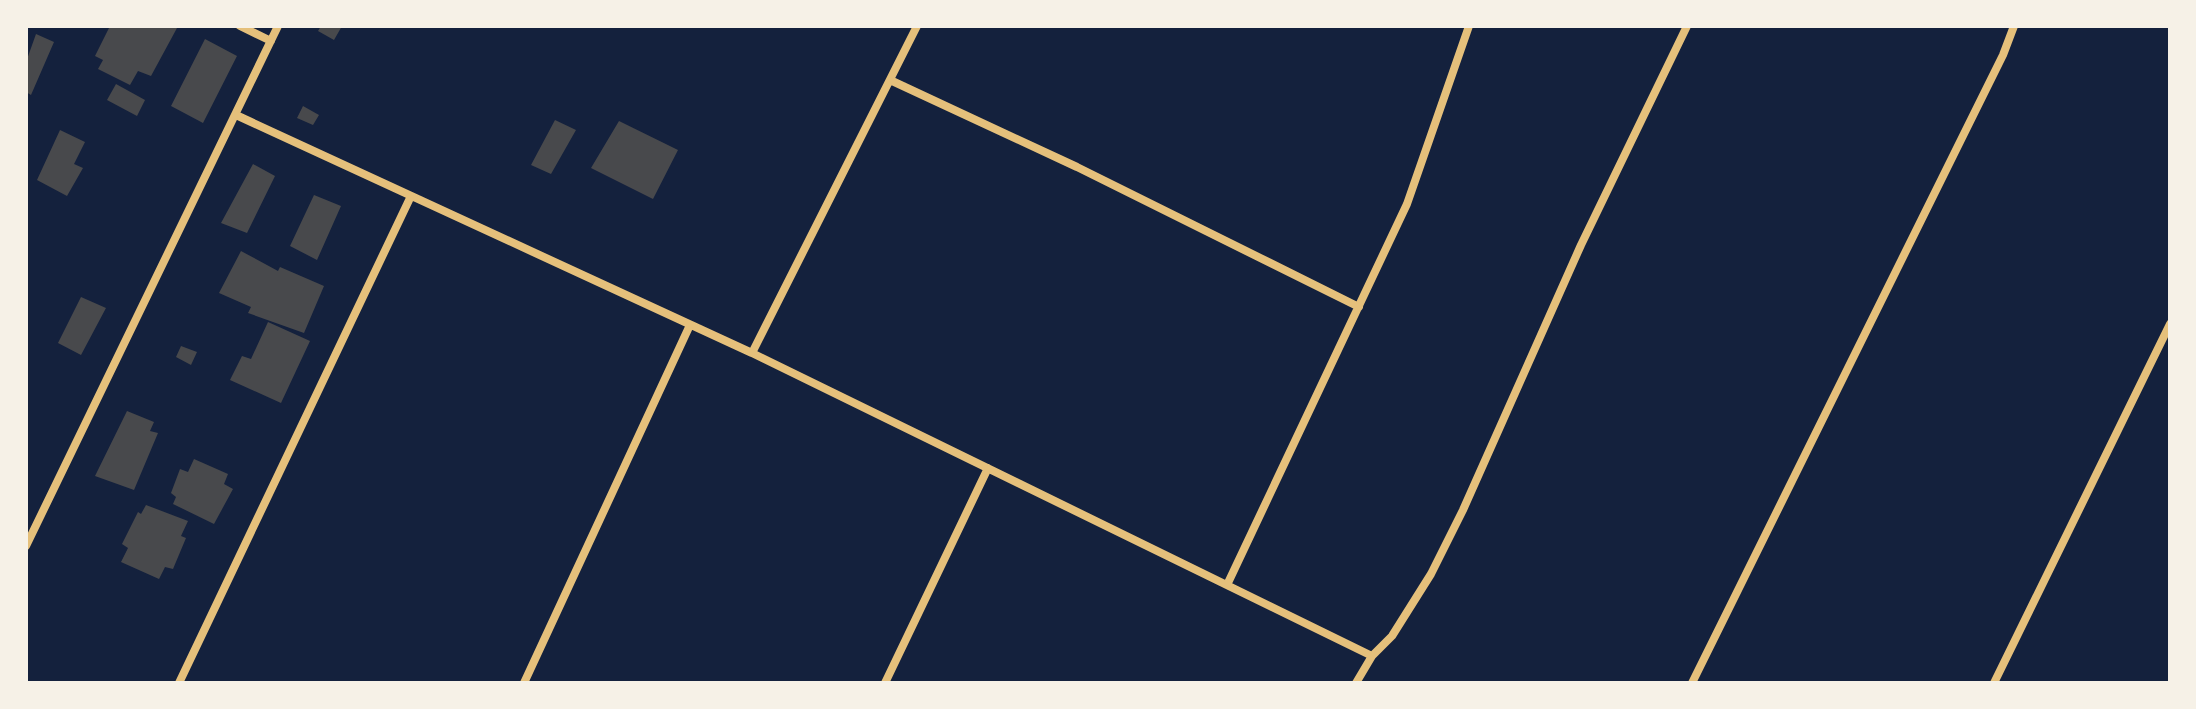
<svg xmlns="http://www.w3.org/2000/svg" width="2196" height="709" viewBox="0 0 2196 709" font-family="Overpass,sans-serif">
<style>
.building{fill:#48494c}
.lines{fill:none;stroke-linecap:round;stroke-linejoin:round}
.minor{stroke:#e5c07b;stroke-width:8}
</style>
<rect width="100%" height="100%" fill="#14213d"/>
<path class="building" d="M110,26H172L177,28L151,76L138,71L130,85L98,69L103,60L95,56Z
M321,26H342L334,40L318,31Z
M36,34L54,42L31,95L26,92V62Z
M205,39L237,56L203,123L171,106Z
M116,84L145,100L137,116L107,100Z
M303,106L319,115L313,125L297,118Z
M555,120L576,130L551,174L531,165Z
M619,121L678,150L653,199L591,168Z
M60,130L85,142L74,164L83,168L67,196L37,180Z
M253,164L275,176L247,233L221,223Z
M314,195L341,206L317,260L290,246Z
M241,251L278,271L280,267L324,286L304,333L248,313L251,307L219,293Z
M81,297L106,308L81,355L58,343Z
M268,322L310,341L281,403L230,380L242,356L251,359Z
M181,346L197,352L191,365L176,357Z
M127,411L154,422L150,431L158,433L134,490L95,476Z
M194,459L228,474L224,484L233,489L214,524L173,504L176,497L171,493L180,469L188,472Z
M146,505L188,521L181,536L186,538L173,569L165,567L159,579L121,562L128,548L122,544L138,512L141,514Z"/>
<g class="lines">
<path class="minor" d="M240,26L271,41
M890,80L1077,167L1359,307
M236,115L752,353L1372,656
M752,353L917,26
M26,546L278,26
M1227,585L1407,204L1469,26
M179,683L411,196
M524,683L690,325
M885,683L988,468
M1356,683L1372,656L1392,636L1431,574L1463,510L1581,245L1687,26
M1692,683L2003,55L2014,26
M1994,683L2170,324"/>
</g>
<rect width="2196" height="709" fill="none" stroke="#f6f1e7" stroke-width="56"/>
</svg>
